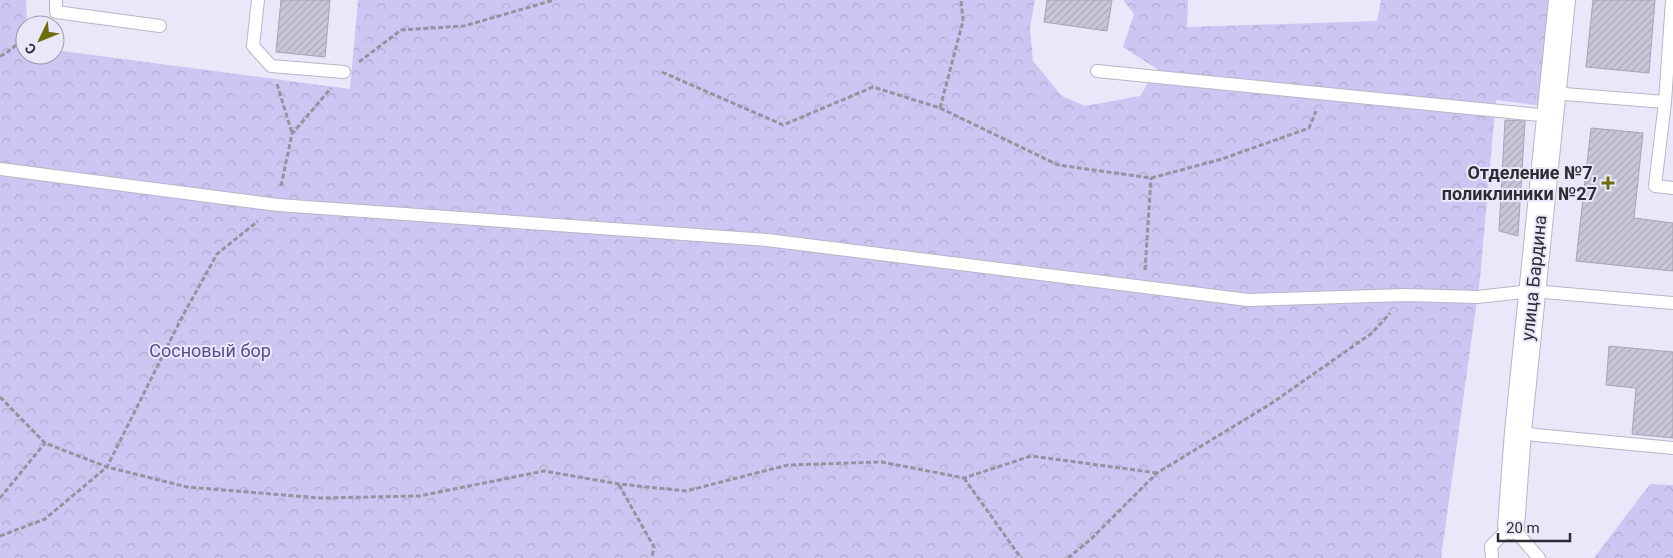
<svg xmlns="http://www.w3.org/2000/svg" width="1673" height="558" viewBox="0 0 1673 558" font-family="Roboto,sans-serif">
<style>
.forest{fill:url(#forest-crowns)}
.building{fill:url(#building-hatch);stroke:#a5a4b6}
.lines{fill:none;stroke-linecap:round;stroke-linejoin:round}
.service-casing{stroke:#b7b5c7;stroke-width:14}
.minor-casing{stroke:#b7b5c7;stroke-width:28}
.path{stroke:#9493a0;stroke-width:3;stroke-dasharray:5 2.5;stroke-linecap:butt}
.service{stroke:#fff;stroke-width:12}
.minor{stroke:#fff;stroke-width:26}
.poi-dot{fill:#6e6d0e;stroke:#e9e8fa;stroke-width:2}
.labels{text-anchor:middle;stroke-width:4;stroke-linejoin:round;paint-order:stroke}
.poi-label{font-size:18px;font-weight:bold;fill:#2e2d34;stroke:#e9e8fa;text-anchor:end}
.street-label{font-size:18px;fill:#2e2d34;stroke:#e9e8fa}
.park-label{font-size:18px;fill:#574b92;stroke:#e9e8fa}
</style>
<defs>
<pattern id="forest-crowns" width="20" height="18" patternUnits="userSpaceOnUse" patternTransform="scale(1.25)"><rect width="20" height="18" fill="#cbc7f2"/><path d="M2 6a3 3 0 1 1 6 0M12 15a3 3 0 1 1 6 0" fill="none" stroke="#afabd0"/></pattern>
<pattern id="building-hatch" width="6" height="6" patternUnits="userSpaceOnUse" patternTransform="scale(1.25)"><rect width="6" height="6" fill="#c8c6d8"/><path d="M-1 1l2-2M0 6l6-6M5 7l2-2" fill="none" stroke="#acaaba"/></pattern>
</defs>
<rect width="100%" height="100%" fill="#e9e8fa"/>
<path class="forest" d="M0,0H26L27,25H25V55H55V50L350,89L358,0H1035L1030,28L1033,61L1062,96L1085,106L1140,96L1157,69L1123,47L1134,14L1123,0H1188L1187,27L1377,21L1381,0H1551L1543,106L1496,100L1480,279L1441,558H0Z
M1650,484L1673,485V558H1594Z"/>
<path class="building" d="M281,0H330L325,57L276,52Z
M1047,0H1112L1107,31L1044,22Z
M1593,0H1655L1649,73L1586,67Z
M1505,120L1525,121L1518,236L1499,231Z
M1591,128L1643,133L1634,218L1673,223V271L1576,261Z
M1609,346L1673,352V438L1632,434L1636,388L1606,385Z"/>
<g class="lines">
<defs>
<path id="service" d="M56,0V12L160,26
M258,0L253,46L271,66L344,72
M1672,0L1665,102L1655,186L1673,188
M1097,71L1550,116
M1552,93L1665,102
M0,169L278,205L767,240L1248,300L1406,295L1477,297L1532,291L1673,303
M1518,432L1536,435L1673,448
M1492,558L1491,546L1511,526L1539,558"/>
<path id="minor" d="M1511,526L1518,432L1562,0"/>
</defs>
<use href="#service" class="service-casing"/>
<use href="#minor" class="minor-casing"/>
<path class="path" d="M0,56L5,54L25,38
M359,62L401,30L464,26L554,0
M662,72L783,125L873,87L940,108L1058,165L1151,178L1222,159L1309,128L1316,111
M277,84L292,133
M940,108L963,21L961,0
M281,186L292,134L331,88
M1145,270L1151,178
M0,397L45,443L107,467L187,487L320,498L419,496L544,471L619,484L686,491L788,465L882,462L964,478L1031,456L1157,473
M964,478L1021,558
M619,485L654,547L652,558
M0,498L45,443
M0,536L45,519L107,467L181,319L217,254L258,221
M1068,558L1091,539L1157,473L1272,403L1372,333L1390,313"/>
<use href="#service" class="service"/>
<use href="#minor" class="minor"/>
</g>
<path class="poi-dot" d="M1605.5 175.5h5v5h5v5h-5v5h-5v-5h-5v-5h5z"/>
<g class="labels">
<g class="poi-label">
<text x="1597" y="179">Отделение №7,<tspan x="1597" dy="21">поликлиники №27</tspan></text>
</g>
<g class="street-label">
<text transform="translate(1534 278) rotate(-84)" y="6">улица Бардина</text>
</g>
<g class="park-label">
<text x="210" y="357">Сосновый бор</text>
</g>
</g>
<g transform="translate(40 40) rotate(227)"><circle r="24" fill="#e9e8fa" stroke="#9e9dab"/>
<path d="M0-4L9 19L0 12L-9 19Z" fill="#6e6d0e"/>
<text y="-8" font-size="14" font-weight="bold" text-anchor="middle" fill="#2e2d34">С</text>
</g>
<path d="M1498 533v8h72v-8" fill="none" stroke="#2e2d34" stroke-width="2.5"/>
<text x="1506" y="533" font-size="15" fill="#2e2d34" stroke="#e9e8fa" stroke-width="4" paint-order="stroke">20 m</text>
</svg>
